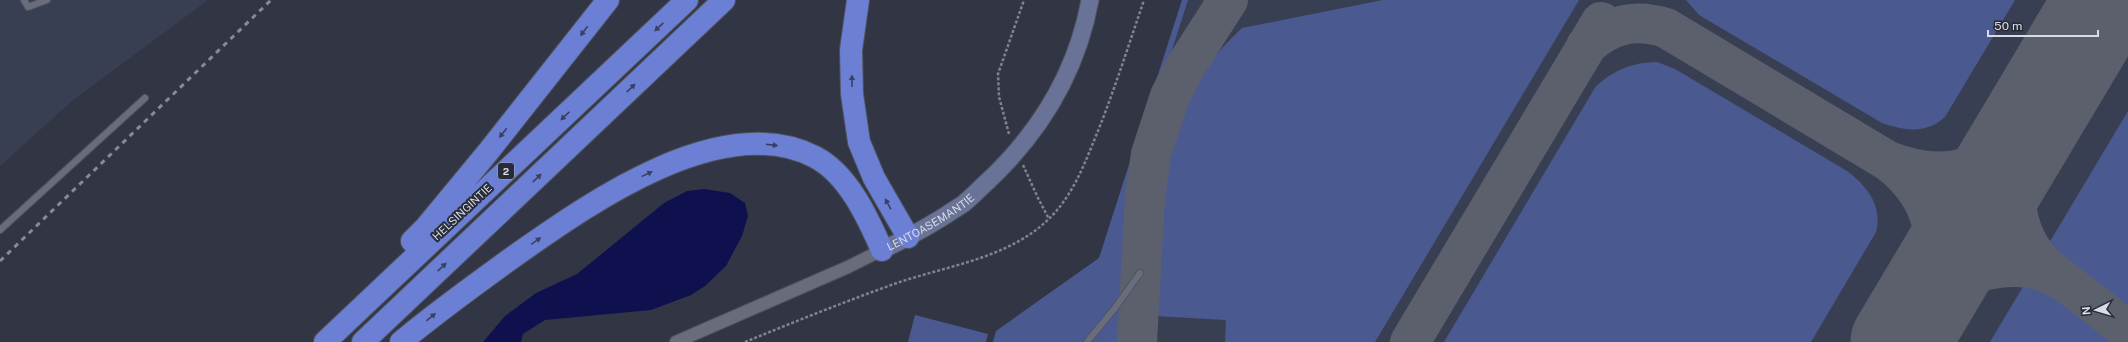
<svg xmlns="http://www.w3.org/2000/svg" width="2128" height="342" viewBox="0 0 2128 342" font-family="'Public Sans',sans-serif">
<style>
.built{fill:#393f52}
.green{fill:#4b5991}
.water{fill:#0e114d}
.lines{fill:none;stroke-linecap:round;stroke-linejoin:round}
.taxiway{stroke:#5c606c;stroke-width:40}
.runway{stroke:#5c606c;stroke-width:99}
.lane-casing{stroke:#4f535e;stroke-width:8}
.street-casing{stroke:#4f535e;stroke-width:14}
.secondary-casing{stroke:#4f535e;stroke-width:19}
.highway-casing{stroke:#4f535e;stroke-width:24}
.path{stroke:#7f838e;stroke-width:2.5;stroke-dasharray:3 2;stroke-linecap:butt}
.lane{stroke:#686c7c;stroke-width:6}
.street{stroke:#686c7c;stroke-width:12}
.secondary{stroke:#697297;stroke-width:17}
.highway{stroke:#6b7fd5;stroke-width:22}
.rail{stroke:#868a95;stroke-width:3;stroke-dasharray:5 5;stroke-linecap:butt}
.oneway{fill:#394160}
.labels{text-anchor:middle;stroke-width:4;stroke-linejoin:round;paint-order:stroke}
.shield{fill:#282c39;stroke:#a4a7b1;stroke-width:1}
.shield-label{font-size:10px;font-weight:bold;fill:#d9dce5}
.street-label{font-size:11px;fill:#d9dce5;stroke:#282c39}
</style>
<rect width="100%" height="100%" fill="#323644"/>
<path class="built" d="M0,0H208L72,101L0,166Z
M1182,0H2128V342H993L996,331L1099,258Z"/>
<path class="green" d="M1182,0H1188L1136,162L1129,199L1121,342H993L996,331L1099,258Z
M1383,0H1579L1375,342H1225L1226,320L1155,316C1159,243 1157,168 1186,100C1198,73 1221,48 1242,28Z
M1686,0H2015L1945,117C1927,134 1904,131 1882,123L1699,15Z
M1657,62L1675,69L1847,171C1867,186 1883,206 1876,232L1811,342H1444L1596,86C1614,70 1633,62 1657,62Z
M2128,111V342H1990Z
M915,315L988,334L986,342H908Z"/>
<path class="water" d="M704,189L730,193L745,203L748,216L742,236L726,266L705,286L691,295L651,310L545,320L523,334L521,342H483L505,316L536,293L577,274L664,203L687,191Z"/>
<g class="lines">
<path class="taxiway" d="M1586,46C1610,24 1635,18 1666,28L1888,161C1945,205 1943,258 1915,318
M2029,126C2012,172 2006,224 2042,263C2051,272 2063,280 2073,288C2091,302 2110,316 2128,331
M1888,161C1947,184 1985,169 2029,126
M1917,315C1925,306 1933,296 1943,289C1968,271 2008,262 2038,270C2047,272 2055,277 2063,281
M1137,342L1145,198L1151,154L1170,96L1185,67L1228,0
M1410,342L1601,22"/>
<path class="runway" d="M1900,342L2104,0"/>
<defs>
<path id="lane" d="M24,0L28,7L47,0
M0,230L145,98
M1087,342L1115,308L1140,273"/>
<path id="street" d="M676,342L848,267L882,250"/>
<g id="secondary">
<path id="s1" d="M882,250C910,237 938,221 963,204C972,197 980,188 988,181C1040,132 1077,71 1090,0"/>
</g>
<path id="highway" d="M858,0L851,50L852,94L859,142L874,178L908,237
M412,241L426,227L488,152L608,0
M325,342L687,0
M363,342L724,0
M401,342C438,311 477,283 516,255C590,203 722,109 815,157C848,174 868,218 882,250"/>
</defs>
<use href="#lane" class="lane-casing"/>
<use href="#street" class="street-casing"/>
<use href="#secondary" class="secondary-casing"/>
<use href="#highway" class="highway-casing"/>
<path class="path" d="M1009,134L999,97L998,74L1024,0
M1023,165L1038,198L1049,219
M745,342C794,322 844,302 894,284C954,263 1025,257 1064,201C1079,180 1088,155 1098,131C1115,88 1129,44 1144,0"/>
<use href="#lane" class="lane"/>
<use href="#street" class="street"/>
<use href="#secondary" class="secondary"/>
<use href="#highway" class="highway"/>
<path class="rail" d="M0,261L271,0"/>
</g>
<defs><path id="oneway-solid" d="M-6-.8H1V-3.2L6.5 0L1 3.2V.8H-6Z"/></defs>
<g class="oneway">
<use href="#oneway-solid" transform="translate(659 27) rotate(137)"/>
<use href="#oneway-solid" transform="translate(584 31) rotate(127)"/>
<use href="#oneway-solid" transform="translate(852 81) rotate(-91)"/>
<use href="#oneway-solid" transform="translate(631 88) rotate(-44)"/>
<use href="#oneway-solid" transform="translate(565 116) rotate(137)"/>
<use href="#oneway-solid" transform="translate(503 133) rotate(129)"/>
<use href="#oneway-solid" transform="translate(772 145) rotate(7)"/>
<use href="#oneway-solid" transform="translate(647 174) rotate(-26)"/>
<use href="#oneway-solid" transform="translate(537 178) rotate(-43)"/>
<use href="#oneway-solid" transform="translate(888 204) rotate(-119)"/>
<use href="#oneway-solid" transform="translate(536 241) rotate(-35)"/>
<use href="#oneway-solid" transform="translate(442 267) rotate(-43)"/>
<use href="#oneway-solid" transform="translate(431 317) rotate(-39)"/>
</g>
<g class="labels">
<rect class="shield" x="498" y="163" width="16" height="16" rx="3"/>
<g class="shield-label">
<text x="506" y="175">2</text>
</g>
<g class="street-label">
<text transform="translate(462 212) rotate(-43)" y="4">HELSINGINTIE</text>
<text dy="4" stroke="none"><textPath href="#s1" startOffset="56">LENTOASEMANTIE</textPath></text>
</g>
</g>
<g transform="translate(2096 310) rotate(265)" stroke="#282c39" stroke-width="3" paint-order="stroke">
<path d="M0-3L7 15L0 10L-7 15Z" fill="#d9dce5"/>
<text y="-6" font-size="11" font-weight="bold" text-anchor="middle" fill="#d9dce5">N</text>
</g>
<path d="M1988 30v6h110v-6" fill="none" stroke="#d9dce5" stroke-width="2"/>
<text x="1994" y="30" font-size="12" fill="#d9dce5" stroke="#282c39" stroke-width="3" paint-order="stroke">50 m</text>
</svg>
